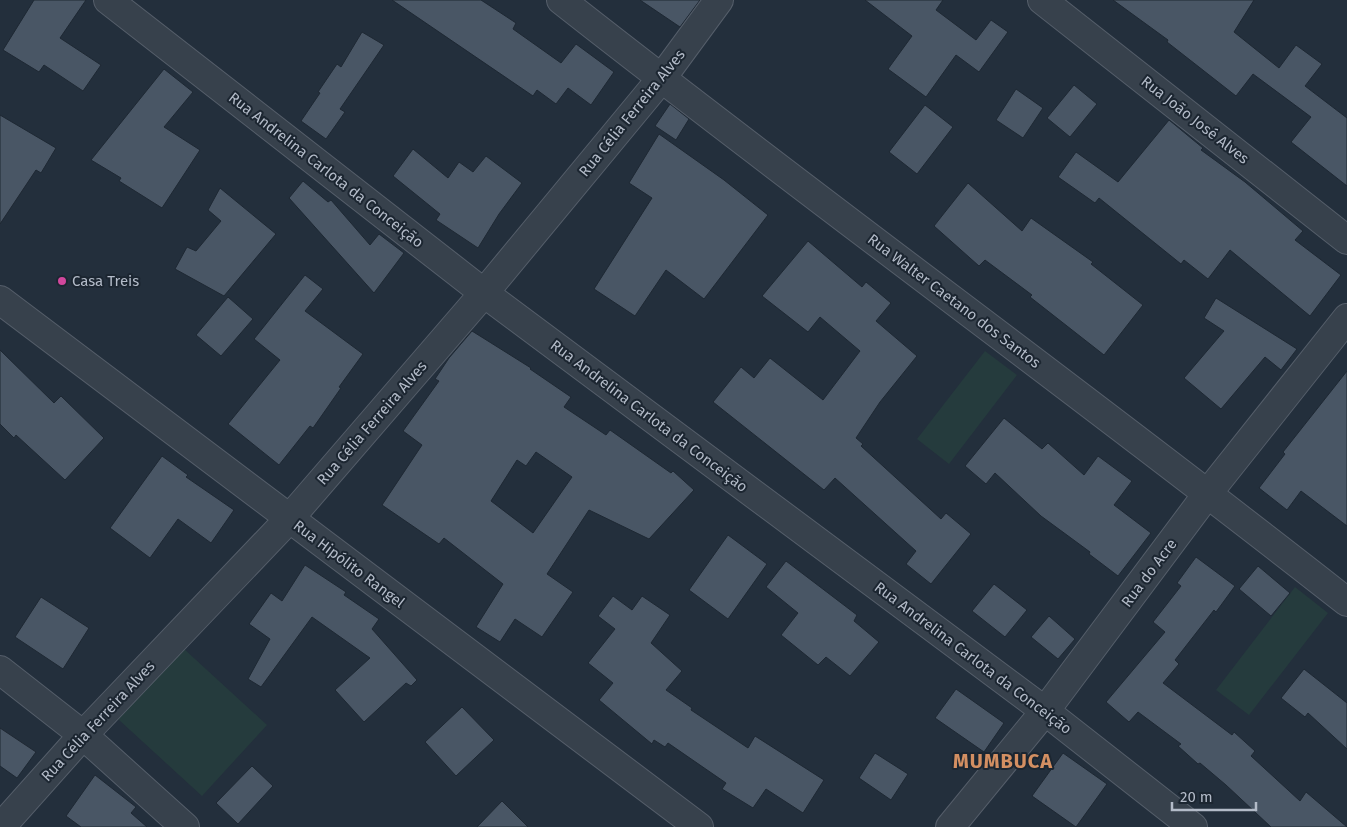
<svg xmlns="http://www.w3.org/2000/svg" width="1347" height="827" viewBox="0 0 1347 827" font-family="'Fira Sans',sans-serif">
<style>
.green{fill:#253b3d}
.building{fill:#495665;stroke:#1e2833;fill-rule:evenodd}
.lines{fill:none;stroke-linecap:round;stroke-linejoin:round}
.minor-casing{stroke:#555e6a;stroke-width:30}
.minor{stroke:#37414c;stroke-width:28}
.hotel-dot{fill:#d1479c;stroke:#1c2631;stroke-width:2}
.labels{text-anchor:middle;stroke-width:4;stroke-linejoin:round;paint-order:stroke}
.street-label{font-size:15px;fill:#b3bbc8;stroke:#1c2631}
.poi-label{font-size:15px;fill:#b3bbc8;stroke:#1c2631;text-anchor:start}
.district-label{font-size:20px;font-weight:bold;letter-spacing:1px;fill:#d38f62;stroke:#1c2631}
</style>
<rect width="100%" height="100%" fill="#232f3c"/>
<path class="green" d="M985,351L1017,375L949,464L917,439Z
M1295,587L1328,613L1249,715L1216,690Z
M183,648L267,725L202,796L118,719Z"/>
<path class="building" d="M34,0H86L60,38L101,65L83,91L44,65L39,72L3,50Z
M392,0H481L516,23L513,29L561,63L576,44L614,72L591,105L568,88L556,104L537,90L533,96Z
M640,0H700L680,27Z
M865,0H943L936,10L976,40L991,20L1008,32L979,72L956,55L926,97L888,69L912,36Z
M1113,0H1254L1234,32L1279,68L1296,45L1322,64L1305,86L1347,118V186L1291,142L1311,117L1253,74L1236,96L1167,42L1168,40Z
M362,32L384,45L340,109L345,112L326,139L301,121L320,93L318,92L337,64L341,67Z
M164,69L193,92L164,127L200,150L162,208L119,181L121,178L91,160Z
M1074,85L1097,104L1070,137L1047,118Z
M1016,89L1043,108L1023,138L996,120Z
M670,104L689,119L676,140L655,126Z
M925,105L953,127L917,174L889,152Z
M0,115L56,148L41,173L36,170L0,224Z
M1169,120L1203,148L1201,150L1245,182L1303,231L1295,240L1341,275L1310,316L1230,250L1208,279L1184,260L1181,264L1099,198L1095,203L1058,177L1076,152L1118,182Z
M659,134L724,180L768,215L704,299L666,270L635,316L594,289L652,198L629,183Z
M413,149L448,178L459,162L473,172L486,156L522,183L499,214L478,248L436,220L440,214L393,176Z
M303,181L328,202L331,200L370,245L379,234L404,253L374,293L289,198Z
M968,183L1022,231L1031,218L1093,262L1091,264L1143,305L1104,355L1030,297L1032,295L985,260L979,266L934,226Z
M220,188L276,234L224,296L175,269L187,247L196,251L221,221L208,210Z
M808,241L862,287L866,282L891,303L876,321L917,356L880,402L856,438L863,444L861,446L941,519L946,513L971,534L931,584L906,564L916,551L835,478L824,490L713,402L741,367L754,378L770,358L823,400L860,351L820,317L808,332L762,296Z
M305,275L323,289L305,311L363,354L339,387L341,388L313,428L310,426L279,465L228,424L280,360L254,339Z
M228,297L253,319L221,356L196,335Z
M1216,298L1297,349L1281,370L1265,357L1221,409L1184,378L1224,331L1204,318Z
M472,331L531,368L530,369L571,397L564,407L606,435L610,430L671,473L673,471L694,490L649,539L589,510L547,574L573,592L542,637L515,619L500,642L476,627L503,584L444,538L439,544L382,505L422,445L403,431L439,381L435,379L449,358ZM536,452L572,477L533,533L491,501L517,460L526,466Z
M0,350L54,403L61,396L104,438L65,480L16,435L14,438L0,424Z
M1347,371V526L1301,491L1287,510L1259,488L1285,454L1283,452Z
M1004,418L1042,449L1048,443L1084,475L1098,456L1132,481L1114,505L1151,533L1118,576L1089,554L1090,552L1041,516L995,473L986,484L965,466Z
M162,456L188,475L186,477L234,510L211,543L178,519L150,558L110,528Z
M728,535L767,564L728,619L689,590Z
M1196,557L1235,586L1216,612L1214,610L1175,660L1179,664L1163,683L1232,735L1234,732L1255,751L1251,756L1300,801L1306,792L1347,827H1271L1226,785L1200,763L1198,764L1178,746L1181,744L1138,712L1129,722L1106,702L1165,632L1153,622L1181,586L1177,583Z
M786,561L857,615L854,621L879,642L850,676L826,657L818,665L781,635L798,613L766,587Z
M305,565L346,592L344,595L379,619L372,629L417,680L411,686L406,683L364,722L335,690L370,658L312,617L261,687L248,679L270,639L249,624L271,593L282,601Z
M1258,566L1290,593L1271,616L1239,589Z
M994,584L1027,610L1005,637L972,611Z
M613,596L632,610L642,596L670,615L651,643L682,671L666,690L692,708L691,710L748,748L755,736L824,780L803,813L766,789L753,808L722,789L726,783L668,743L665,747L654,740L652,744L599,700L613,683L588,663L615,629L598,616Z
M41,597L89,628L63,669L15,637Z
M1049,616L1075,639L1058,659L1031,637Z
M1304,669L1347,703V749L1308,713L1305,717L1281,698Z
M956,689L1004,723L984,752L935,718Z
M462,707L494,740L456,776L425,742Z
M0,728L36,752L17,778L0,766Z
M875,753L908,774L891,800L859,778Z
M1063,753L1107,784L1076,827L1032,796Z
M252,766L273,786L238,824L216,803Z
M95,775L136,807L131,813L147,827H81L66,816Z
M502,801L528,827H477Z"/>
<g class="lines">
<defs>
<path id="minor" d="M108,0L484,293L1045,711L1193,827
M561,0C820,204 1088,398 1347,602
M1042,0L1347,240
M0,300L699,827
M0,670L83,735L185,827
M1,827L83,735L289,519L484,293L661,79L719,0
M950,827L1045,711L1208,493L1347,318"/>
</defs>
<use href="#minor" class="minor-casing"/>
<use href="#minor" class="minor"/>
</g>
<circle class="hotel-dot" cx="62" cy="281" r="5"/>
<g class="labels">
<g class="street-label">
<text transform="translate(632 113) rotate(-51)" y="5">Rua Célia Ferreira Alves</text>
<text transform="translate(1195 120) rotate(38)" y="5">Rua João José Alves</text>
<text transform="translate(326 170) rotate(38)" y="5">Rua Andrelina Carlota da Conceição</text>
<text transform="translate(954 301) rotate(37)" y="5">Rua Walter Caetano dos Santos</text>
<text transform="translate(649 416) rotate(37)" y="5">Rua Andrelina Carlota da Conceição</text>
<text transform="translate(372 423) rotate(-49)" y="5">Rua Célia Ferreira Alves</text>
<text transform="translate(349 564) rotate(37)" y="5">Rua Hipólito Rangel</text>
<text transform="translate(1149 573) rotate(-53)" y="5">Rua do Acre</text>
<text transform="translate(973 658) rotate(37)" y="5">Rua Andrelina Carlota da Conceição</text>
<text transform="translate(98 721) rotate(-47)" y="5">Rua Célia Ferreira Alves</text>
</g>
<g class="poi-label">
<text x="72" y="286">Casa Treis</text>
</g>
<g class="district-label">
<text x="1003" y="768">MUMBUCA</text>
</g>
</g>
<path d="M1172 802v8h84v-8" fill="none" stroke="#b3bbc8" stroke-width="2.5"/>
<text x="1180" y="802" font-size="15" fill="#b3bbc8" stroke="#1c2631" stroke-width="4" paint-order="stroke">20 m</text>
</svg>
